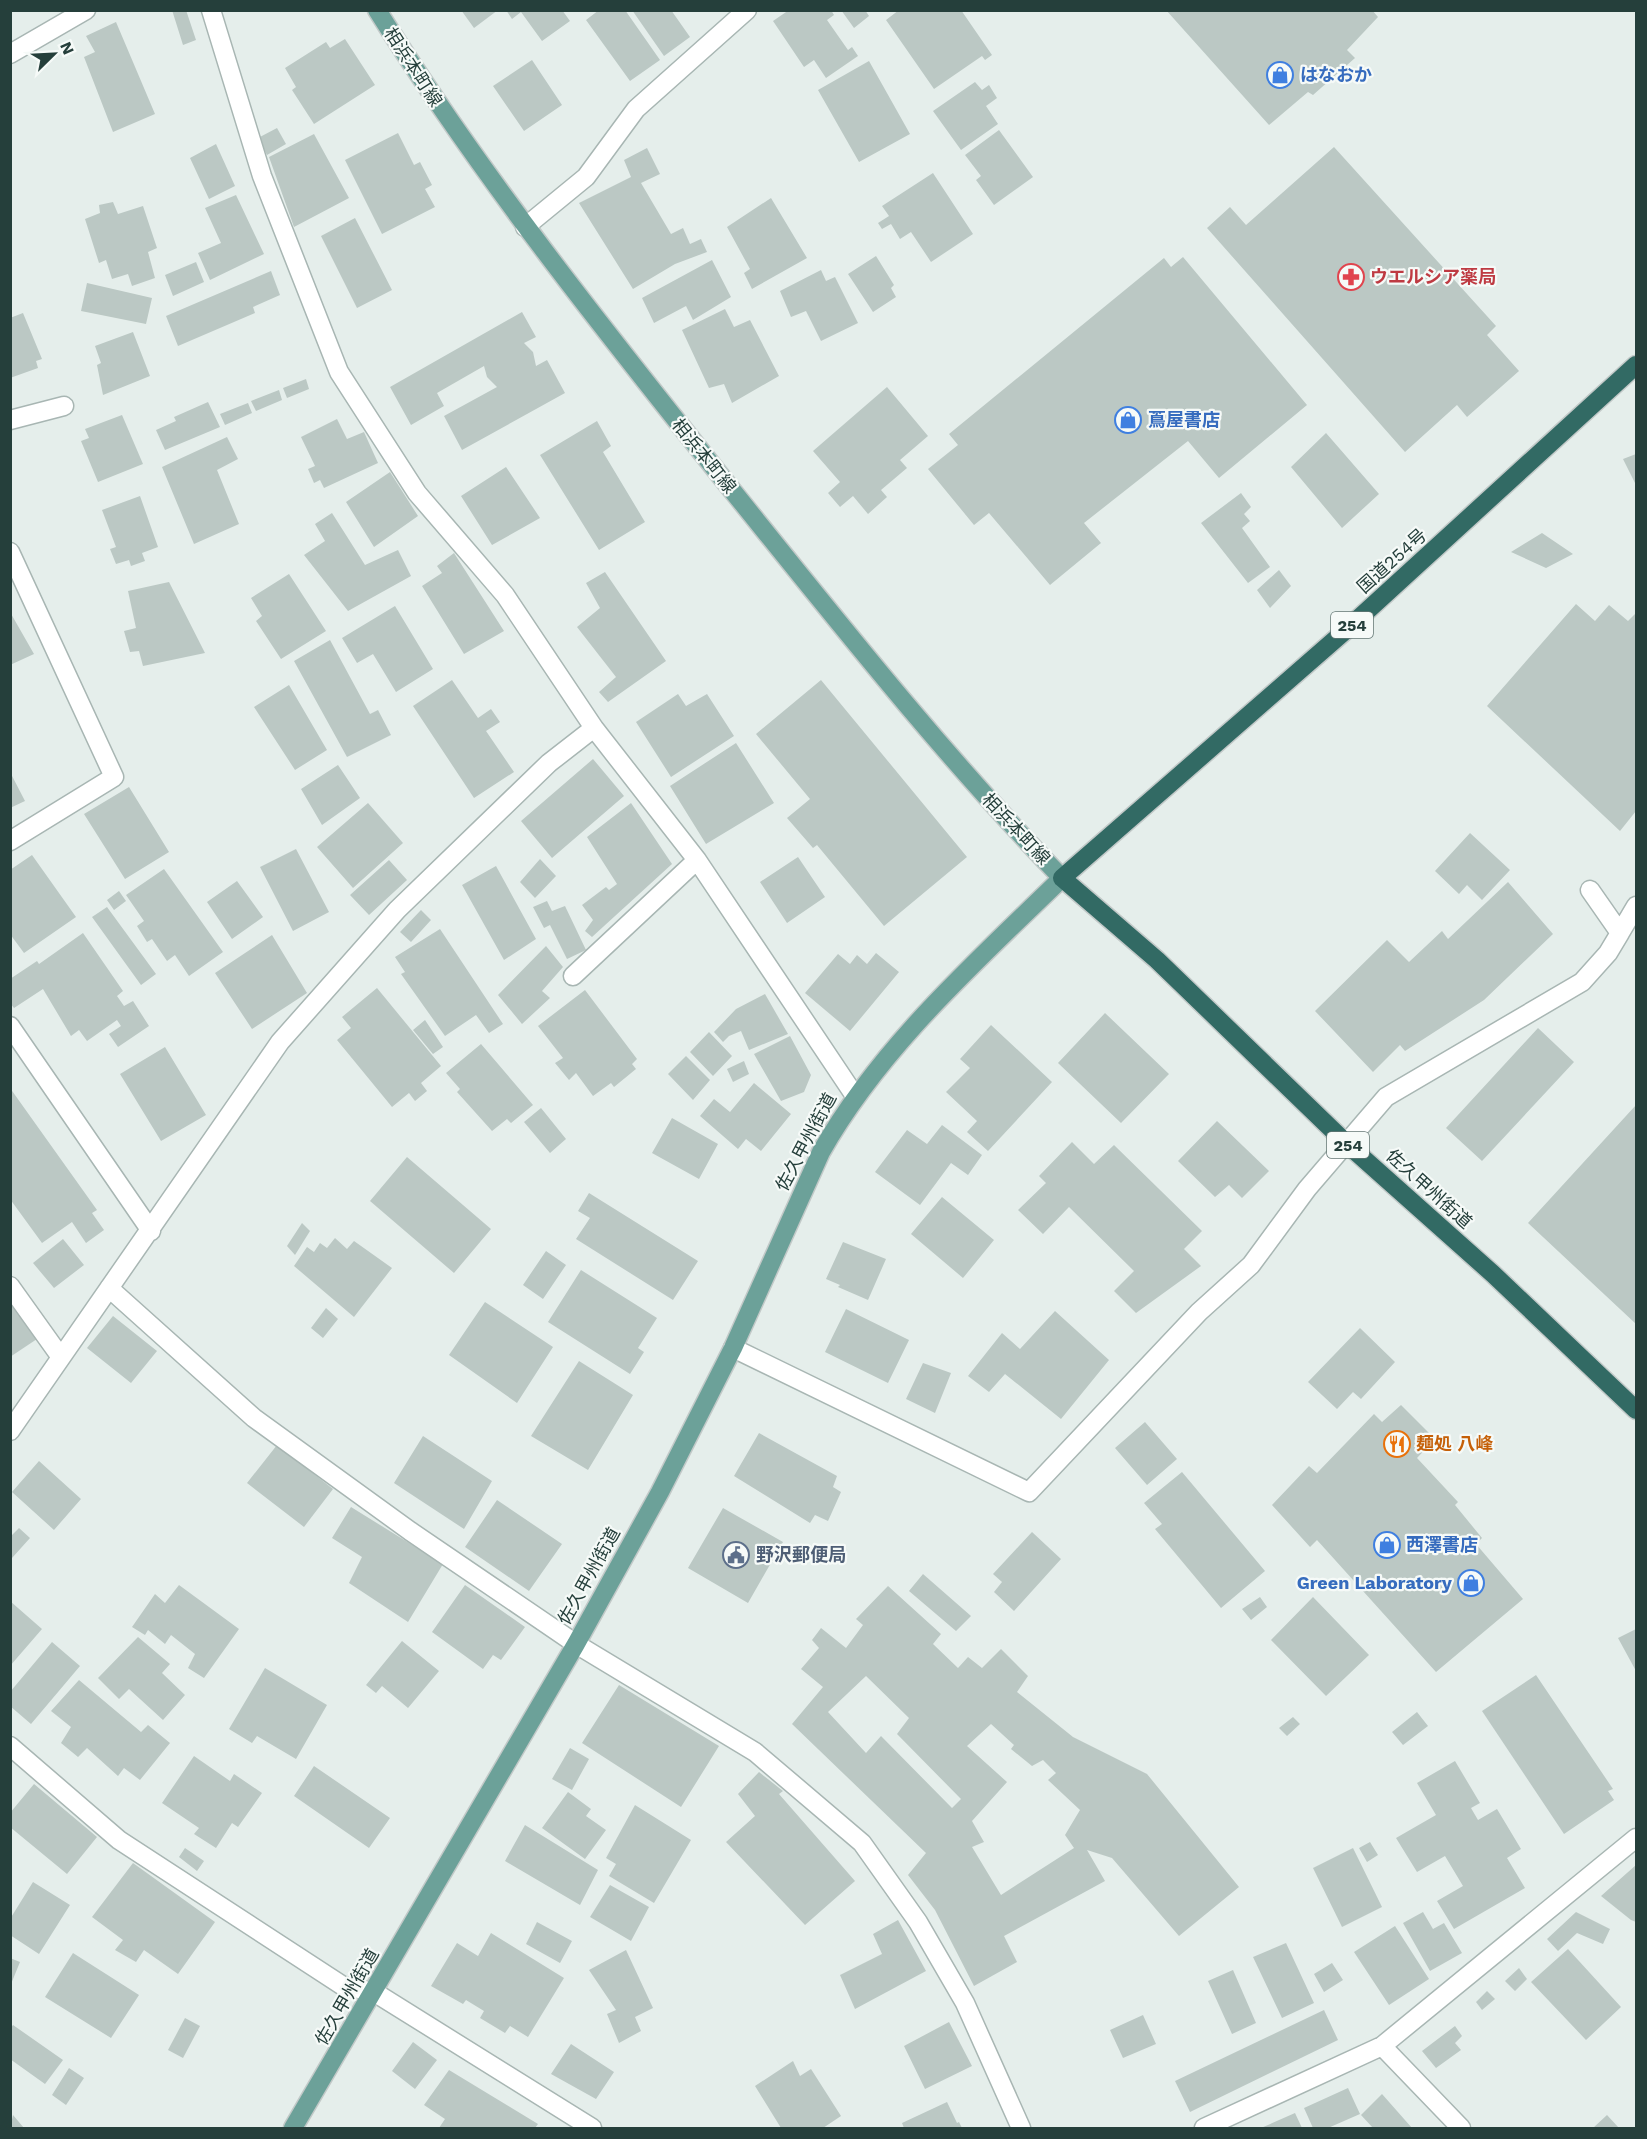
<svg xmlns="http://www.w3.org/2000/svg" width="1647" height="2139" viewBox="0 0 1647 2139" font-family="'Work Sans','Noto Sans JP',sans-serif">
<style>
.building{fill:#bbc8c4;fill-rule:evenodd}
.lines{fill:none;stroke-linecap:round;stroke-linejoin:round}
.minor-casing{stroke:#a8b6b3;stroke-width:21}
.major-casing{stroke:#c2c9c8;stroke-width:21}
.highway-casing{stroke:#c2c9c8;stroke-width:21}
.minor{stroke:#fff;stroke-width:18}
.major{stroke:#6ca199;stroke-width:18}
.highway{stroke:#326a64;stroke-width:18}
.labels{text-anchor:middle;stroke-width:4.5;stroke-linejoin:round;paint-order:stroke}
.shield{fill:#f6faf8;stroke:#647774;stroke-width:1.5}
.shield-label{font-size:16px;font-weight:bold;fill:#253f3b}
.street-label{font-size:18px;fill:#253f3b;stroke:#f6faf8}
.shop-label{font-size:18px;font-weight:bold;fill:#366cbe;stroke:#f6faf8;text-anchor:start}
.health-label{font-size:18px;font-weight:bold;fill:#be3a42;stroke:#f6faf8;text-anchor:start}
.food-label{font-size:18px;font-weight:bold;fill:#c56008;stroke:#f6faf8;text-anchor:start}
.service-label{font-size:18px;font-weight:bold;fill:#4e5e75;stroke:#f6faf8;text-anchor:start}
</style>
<rect width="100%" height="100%" fill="#e5eeeb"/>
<path class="building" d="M172,10H186L196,40L183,45Z
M461,10H498L474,28Z
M506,10H562L570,21L542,41L521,12L512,19Z
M599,10H625L660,60L630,81L586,20Z
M632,10H671L690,37L664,56Z
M789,10H831L834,15L827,20L848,50L852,47L858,56L826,78L814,60L804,67L773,21Z
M841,10H865L869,16L854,28Z
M899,10H961L992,55L985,60L982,56L934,89L886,20Z
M1166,10H1372L1378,17L1347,50L1355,58L1313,95L1308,92L1269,125Z
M116,22L155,114L113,132L84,57L95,52L86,36Z
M345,39L375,85L314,124L292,90L296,87L285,68L326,42L330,48Z
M532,60L562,105L524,131L493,86Z
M869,61L910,134L859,162L818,90Z
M975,82L982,90L989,85L997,98L986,106L998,124L961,150L933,111Z
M277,128L286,144L267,155L258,138Z
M999,130L1033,177L994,205L976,180L981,176L965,155Z
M398,133L414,165L420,162L432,185L425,189L435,207L382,234L345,160Z
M314,134L349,198L294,227L269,157Z
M216,144L235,186L209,199L190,158Z
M1334,147L1496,326L1487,335L1519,371L1467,417L1457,405L1405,452L1207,228L1230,207L1246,225Z
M647,148L660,174L641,183L671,234L683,228L690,244L701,239L707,252L675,264L633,289L579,203L631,177L624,160Z
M933,173L973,234L931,262L911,232L900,239L891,224L882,229L878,223L889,216L882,206Z
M236,195L264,254L210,280L198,253L221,243L205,208Z
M771,198L807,258L752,289L744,273L750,269L727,227Z
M113,202L118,214L143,206L157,248L148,252L155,278L132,286L128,274L112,279L106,260L99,263L85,219L100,213L99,205Z
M355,218L392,290L357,308L321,236Z
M876,256L894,285L891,288L896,297L873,312L848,274Z
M1183,257L1307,405L1219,478L1188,441L1084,523L1101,543L1050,585L989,513L974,525L928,469L958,445L949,434L1164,258L1171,267Z
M712,260L731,297L693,320L686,306L654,323L642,298Z
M196,262L204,282L173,296L165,275Z
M821,270L826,281L835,277L858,323L821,341L806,311L791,317L780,291Z
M271,271L280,295L253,307L255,313L178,346L166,316Z
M87,283L152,298L146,324L81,311Z
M725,309L734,327L750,320L779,376L732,403L724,384L709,388L682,330Z
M522,312L536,337L524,343L533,352L536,366L547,360L565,393L462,450L444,416L497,387L487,377L484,366L437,393L444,406L411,425L390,387Z
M23,313L42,359L36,361L38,368L10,378V318Z
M133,332L150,376L103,395L97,365L101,363L95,346Z
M306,379L309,389L287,398L283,388Z
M887,387L928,436L900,460L907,468L881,490L887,497L868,514L853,496L840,507L828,493L840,482L813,451Z
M279,390L282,400L256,411L251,401Z
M208,402L220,427L165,450L156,430L176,421L174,417Z
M248,403L252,413L225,425L220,414Z
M122,415L143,464L98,482L81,441L89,438L85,429Z
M337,419L347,439L364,432L378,463L324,488L320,480L314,483L308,469L315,466L301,437Z
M597,421L611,446L603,452L645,522L599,550L540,455Z
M1326,433L1379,494L1342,528L1291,467Z
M227,437L238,459L217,470L239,524L194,544L162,467Z
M1636,454V485L1623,459Z
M506,467L540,518L492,545L461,496Z
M390,472L418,516L374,547L346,502Z
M1241,493L1251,507L1244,514L1250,521L1242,528L1270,567L1248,583L1201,523Z
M140,496L158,547L142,553L145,561L131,566L129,560L116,564L110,549L116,547L102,510Z
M332,513L365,565L398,550L411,576L348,611L304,555L325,541L315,524Z
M1542,533L1573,554L1546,568L1511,552Z
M454,553L504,631L464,654L422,586L442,573L437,566Z
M1279,570L1291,586L1270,608L1257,590Z
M605,572L666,661L608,702L599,692L616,677L577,627L600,608L586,583Z
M289,574L326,631L281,659L256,621L262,616L251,598Z
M169,582L205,653L143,666L139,651L130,652L124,631L136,628L128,591Z
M1576,604L1595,621L1609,605L1628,621L1636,613V811L1620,831L1487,706Z
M395,606L433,669L396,692L373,654L357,663L342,638Z
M10,612L34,654L10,665Z
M330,640L370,714L378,710L391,735L347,757L294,661Z
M452,680L478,718L491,709L500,722L486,731L514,772L474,798L413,706Z
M821,680L967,857L884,926L817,845L813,848L787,818L810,799L756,734Z
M289,685L327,750L295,770L254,707Z
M678,694L686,706L707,694L734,736L671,777L636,722Z
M736,743L774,803L706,844L670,786Z
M593,759L624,796L552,858L521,821Z
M338,765L360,798L322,825L301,789Z
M10,772L25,801L10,808Z
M129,787L169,852L125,879L84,814Z
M368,803L403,843L353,888L317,847Z
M631,803L672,864L592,937L585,931L593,920L582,905L606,887L609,890L617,884L587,837Z
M1470,833L1510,870L1482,900L1467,885L1459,894L1435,871Z
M296,849L329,912L293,931L260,867Z
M32,855L76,917L24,953L10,934V870Z
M798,857L825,897L787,923L760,882Z
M540,859L556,876L535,898L520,882Z
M389,860L407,880L369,915L350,895Z
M496,866L536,939L504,960L462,885Z
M164,869L223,952L189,976L175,955L167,961L152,939L147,942L137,926L144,921L126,895Z
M237,881L263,917L232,939L207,902Z
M1508,882L1553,934L1484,1000L1405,1051L1400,1045L1373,1072L1315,1011L1387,940L1409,962L1442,931L1448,939Z
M119,891L126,901L114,910L107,900Z
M547,901L552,911L565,906L586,950L567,959L550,925L544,928L533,907Z
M107,907L156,974L141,985L92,917Z
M421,910L431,920L411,942L400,932Z
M440,929L503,1024L489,1033L476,1015L445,1036L401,974L405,972L395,957Z
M83,933L123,991L117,996L124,1006L133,1001L149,1026L118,1047L109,1034L121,1026L117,1020L87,1041L79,1030L71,1036L43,989L14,1008L10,1003V979L37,961L39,964Z
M272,935L307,993L252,1029L215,973Z
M546,946L563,967L542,991L550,998L522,1024L498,995Z
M876,953L899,972L850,1031L805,993L838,954L850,964L857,955L867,964Z
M377,988L441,1066L421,1083L427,1091L415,1101L409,1093L392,1107L337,1040L351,1028L342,1017Z
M585,990L637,1059L632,1064L636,1069L614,1087L611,1083L593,1096L576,1073L569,1080L555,1063L563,1058L538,1026Z
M765,994L788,1034L749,1050L741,1031L729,1036L723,1042L714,1032L736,1009Z
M1105,1013L1169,1074L1121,1123L1058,1063Z
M425,1020L443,1047L433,1054L413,1030Z
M991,1025L1052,1082L988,1151L967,1132L977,1121L946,1092L970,1068L960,1059Z
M1538,1028L1574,1062L1482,1161L1446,1128Z
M709,1032L732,1056L713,1076L690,1052Z
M790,1036L811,1075L804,1092L781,1101L754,1054Z
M481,1044L533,1105L511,1123L507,1119L492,1131L457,1092L460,1089L446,1073Z
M165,1047L206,1115L161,1141L120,1074Z
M686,1056L710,1080L693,1100L668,1074Z
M744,1061L749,1074L733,1082L727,1069Z
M754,1083L791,1114L761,1151L746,1139L738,1149L700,1116L714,1099L730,1112Z
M10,1088L97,1210L92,1213L104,1230L86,1243L72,1222L42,1243L10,1199Z
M1636,1105V1324L1528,1223Z
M541,1108L566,1139L550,1153L524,1122Z
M672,1118L718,1144L699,1179L652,1153Z
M1217,1121L1269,1171L1242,1198L1229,1185L1215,1197L1178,1161Z
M942,1125L982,1155L968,1175L951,1163L920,1205L875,1172L907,1130L927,1144Z
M1072,1142L1094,1164L1114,1145L1202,1231L1184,1249L1201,1266L1136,1313L1114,1291L1134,1271L1069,1207L1043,1234L1018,1210L1046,1183L1039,1176Z
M407,1157L491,1229L454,1273L370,1201Z
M589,1193L698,1261L673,1300L576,1239L590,1218L578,1211Z
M942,1197L994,1240L963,1278L911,1234Z
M302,1223L310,1231L295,1255L287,1246Z
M335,1238L347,1249L354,1241L392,1268L354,1317L294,1266L307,1247L314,1252L320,1243L327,1248Z
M63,1239L84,1265L54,1288L33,1263Z
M843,1242L886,1259L868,1300L838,1287L840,1285L826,1279Z
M546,1251L566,1265L543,1299L523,1285Z
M581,1270L657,1318L638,1348L644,1352L630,1374L548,1322Z
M10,1301L37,1339L10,1357Z
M485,1302L553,1347L517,1403L449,1355Z
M326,1308L338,1319L323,1338L311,1328Z
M846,1309L909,1340L888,1383L825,1352Z
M1055,1311L1109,1360L1061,1419L1005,1374L989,1392L968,1376L1002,1333L1020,1349Z
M113,1316L157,1351L131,1383L87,1348Z
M1360,1328L1395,1362L1361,1399L1353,1392L1337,1409L1308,1382Z
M579,1361L633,1395L588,1470L531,1436Z
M923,1363L951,1373L935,1413L906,1399Z
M1401,1405L1435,1439L1417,1458L1458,1502L1455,1505L1482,1538L1476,1544L1523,1599L1436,1672L1317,1540L1310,1547L1272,1505L1309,1466L1317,1473L1374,1414L1382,1422Z
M1145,1422L1177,1459L1147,1485L1115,1448Z
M759,1433L837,1476L833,1487L841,1492L828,1521L815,1515L810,1523L734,1476Z
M423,1436L492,1481L464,1529L394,1483Z
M277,1445L333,1489L304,1527L247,1483Z
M39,1461L81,1499L54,1530L12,1492Z
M1182,1472L1265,1571L1221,1608L1155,1529L1162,1524L1144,1503Z
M497,1500L562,1544L529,1591L465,1547Z
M351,1507L443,1564L408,1622L349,1583L362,1557L332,1538Z
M723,1508L783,1542L748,1603L688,1568Z
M19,1528L30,1538L12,1558L10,1537Z
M1032,1532L1061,1559L1014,1611L994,1592L1002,1582L993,1574Z
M923,1574L971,1616L956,1631L909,1591Z
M179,1585L239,1629L204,1678L188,1668L195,1654L171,1635L165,1644L148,1630L145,1635L132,1627L155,1594L165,1603Z
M465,1585L525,1627L501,1660L493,1655L483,1669L432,1632Z
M888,1586L941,1634L933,1644L958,1668L968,1657L982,1668L1001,1649L1028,1676L1017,1692L1073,1737L1147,1774L1239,1887L1179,1936L1112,1858L1087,1850L1105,1881L1004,1936L1017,1962L974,1986L935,1910L908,1875L926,1853L792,1724L823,1687L801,1669L819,1648L812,1640L821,1628L846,1648L863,1625L856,1619ZM866,1676L909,1718L897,1734L961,1799L952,1808L881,1736L866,1753L828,1712ZM991,1724L1014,1745L1011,1749L1032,1766L1043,1760L1056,1773L1048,1780L1080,1810L1065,1835L1074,1848L1001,1895L972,1847L984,1842L972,1821L1007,1782L967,1746Z
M1260,1597L1267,1607L1251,1620L1242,1609Z
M1313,1597L1369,1655L1326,1696L1271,1640Z
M10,1601L42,1629L10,1666Z
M1636,1629V1671L1618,1638Z
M138,1637L170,1664L162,1673L185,1695L163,1720L129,1689L119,1699L98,1678Z
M402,1641L439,1671L408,1708L382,1686L376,1693L366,1685Z
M52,1642L80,1666L31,1724L10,1706V1692Z
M265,1668L327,1705L296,1759L257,1736L252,1743L229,1729Z
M1536,1675L1613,1789L1608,1791L1614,1800L1564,1834L1482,1711Z
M79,1680L141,1732L148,1725L170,1743L140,1780L124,1768L118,1776L87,1748L78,1757L61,1743L71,1727L51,1711Z
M619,1685L719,1746L681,1807L582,1743Z
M1417,1712L1428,1726L1403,1745L1392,1732Z
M1293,1717L1300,1724L1287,1736L1279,1728Z
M570,1748L589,1759L572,1790L552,1779Z
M194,1756L230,1781L234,1774L262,1793L238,1827L232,1823L216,1848L194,1834L199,1828L162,1803Z
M1455,1761L1480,1803L1471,1808L1478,1820L1497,1809L1521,1849L1507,1858L1525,1888L1454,1929L1437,1901L1463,1886L1445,1856L1417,1872L1396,1838L1436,1815L1417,1783Z
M314,1766L390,1818L369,1848L294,1796Z
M759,1772L783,1791L779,1794L855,1881L805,1925L726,1842L755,1816L738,1794Z
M34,1784L97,1837L67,1874L10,1827V1813Z
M568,1792L591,1809L586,1816L606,1830L585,1859L542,1828Z
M635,1805L691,1840L654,1903L609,1876L616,1864L606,1858Z
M525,1825L598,1870L580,1905L505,1861Z
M1370,1842L1378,1855L1367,1862L1359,1848Z
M185,1848L204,1861L197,1871L179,1857Z
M1353,1848L1382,1907L1342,1927L1313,1868Z
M133,1863L215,1922L178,1974L144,1950L136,1962L115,1950L123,1940L92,1917Z
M1636,1865V1922L1631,1920L1601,1896Z
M33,1882L70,1905L39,1954L10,1935V1919Z
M610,1885L649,1907L631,1941L590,1917Z
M1423,1912L1433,1929L1444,1923L1462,1953L1430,1971L1403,1923Z
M1576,1912L1610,1929L1603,1944L1577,1933L1558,1951L1547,1939Z
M898,1920L926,1971L855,2009L840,1975L882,1954L873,1934Z
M537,1922L572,1941L560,1963L526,1944Z
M1395,1926L1429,1979L1389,2005L1354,1952Z
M491,1933L564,1978L528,2037L510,2026L505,2033L480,2018L484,2011L466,2000L463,2004L431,1986L457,1943L478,1956Z
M1286,1943L1314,2003L1282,2018L1253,1957Z
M1568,1949L1621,2007L1586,2040L1531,1982Z
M626,1950L653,2008L635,2017L641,2031L619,2043L607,2014L616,2010L589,1970Z
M73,1953L139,1995L111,2038L45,1997Z
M10,1958L20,1962L11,1984H10Z
M1332,1963L1343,1980L1324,1992L1314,1974Z
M1519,1968L1527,1979L1515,1991L1505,1981Z
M1233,1970L1256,2023L1232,2034L1208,1981Z
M1487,1991L1495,1999L1482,2010L1476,2002Z
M1324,2010L1338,2040L1190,2112L1175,2081Z
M1143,2015L1156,2044L1123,2058L1110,2030Z
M185,2018L200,2026L183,2058L168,2050Z
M949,2022L972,2066L925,2089L904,2046Z
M13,2025L63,2060L45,2084L10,2059V2029Z
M1455,2026L1462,2036L1455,2043L1461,2050L1436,2068L1422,2051Z
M413,2042L437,2060L415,2089L392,2071Z
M571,2044L614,2072L596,2099L551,2074Z
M793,2061L800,2076L811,2069L841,2116L823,2128H781L755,2086Z
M69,2068L84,2078L66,2105L52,2095Z
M449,2070L538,2124L535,2128H439L445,2119L424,2105Z
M1348,2088L1360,2114L1328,2128H1313L1304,2108Z
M1382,2094L1412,2128H1373L1361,2115Z
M947,2102L957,2123L959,2122L962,2128H904L902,2123Z
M1295,2113L1302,2128H1261Z
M13,2115L24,2128H10Z
M1607,2115L1619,2128H1593Z"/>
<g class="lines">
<defs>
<path id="minor" d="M211,10L262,176L339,372L417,493L505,595L594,728L697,860L855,1096
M10,54L86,10
M525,227L586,177L636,109L747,10
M10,420L64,406
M10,552L114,777L10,841
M1620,933L1636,906
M573,976L697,860
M10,1026L151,1231
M10,1286L60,1356
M109,1288L254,1418L410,1531L576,1644L755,1752L862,1843L918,1922L965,2003L1021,2128
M733,1348L1029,1492L1199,1312L1251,1265L1307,1189L1386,1097L1582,982L1608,953L1620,933L1590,890
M10,1431L280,1042L397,910L549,763L594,728
M10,1746L119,1840L343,1986L374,1992L592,2128
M1382,2046L1461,2128
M1204,2128L1382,2046L1636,1838"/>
<path id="major" d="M293,2128L576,1644L660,1492L733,1348L821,1152C881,1046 976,962 1062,878C942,754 835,618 727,484C604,330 482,177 377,10"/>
<path id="highway" d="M1636,365L1346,630L1062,878L1157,960L1346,1143L1493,1274L1636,1410"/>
</defs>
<use href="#minor" class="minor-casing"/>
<use href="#major" class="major-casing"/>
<use href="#highway" class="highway-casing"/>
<use href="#minor" class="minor"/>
<use href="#major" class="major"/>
<use href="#highway" class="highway"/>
</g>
<defs>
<symbol id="shop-ring" viewBox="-11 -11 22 22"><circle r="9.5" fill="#f6faf8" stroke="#3f7fe0" stroke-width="1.5"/><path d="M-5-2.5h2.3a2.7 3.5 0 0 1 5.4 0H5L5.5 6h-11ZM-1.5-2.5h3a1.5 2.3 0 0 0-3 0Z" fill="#3f7fe0"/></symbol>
<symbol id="pharmacy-ring" viewBox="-11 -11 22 22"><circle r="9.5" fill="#f6faf8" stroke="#e0444e" stroke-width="1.5"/><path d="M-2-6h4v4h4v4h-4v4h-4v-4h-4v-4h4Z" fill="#e0444e"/></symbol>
<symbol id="restaurant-ring" viewBox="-11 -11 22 22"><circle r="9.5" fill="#f6faf8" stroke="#e8710a" stroke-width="1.5"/><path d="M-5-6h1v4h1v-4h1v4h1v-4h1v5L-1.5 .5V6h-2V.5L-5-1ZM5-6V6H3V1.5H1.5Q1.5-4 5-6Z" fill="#e8710a"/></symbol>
<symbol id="civic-ring" viewBox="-11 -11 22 22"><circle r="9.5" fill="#f6faf8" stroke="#5c6f8a" stroke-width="1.5"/><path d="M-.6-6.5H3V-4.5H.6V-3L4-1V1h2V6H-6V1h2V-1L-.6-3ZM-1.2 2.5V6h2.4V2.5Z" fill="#5c6f8a"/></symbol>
</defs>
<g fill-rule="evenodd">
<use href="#shop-ring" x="1265" y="60" width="30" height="30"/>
<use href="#pharmacy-ring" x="1336" y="262" width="30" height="30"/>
<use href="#shop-ring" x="1113" y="405" width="30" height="30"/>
<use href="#restaurant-ring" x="1382" y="1429" width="30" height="30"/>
<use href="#shop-ring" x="1372" y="1530" width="30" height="30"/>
<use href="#civic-ring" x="721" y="1540" width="30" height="30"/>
<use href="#shop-ring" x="1456" y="1568" width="30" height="30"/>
</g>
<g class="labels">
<g class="shield">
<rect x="1331" y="612" width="42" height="26" rx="4.5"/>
<rect x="1327" y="1132" width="42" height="26" rx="4.5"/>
</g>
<g class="shield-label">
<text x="1352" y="631">254</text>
<text x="1348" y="1151">254</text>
</g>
<g class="street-label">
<text transform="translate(413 67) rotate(57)" y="6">相浜本町線</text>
<text transform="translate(704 456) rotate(51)" y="6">相浜本町線</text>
<text transform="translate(1392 561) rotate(-42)" y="6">国道254号</text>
<text transform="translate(1016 829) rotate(47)" y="6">相浜本町線</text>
<text transform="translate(806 1142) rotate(-62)" y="6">佐久甲州街道</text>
<text transform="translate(1429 1189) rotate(42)" y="6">佐久甲州街道</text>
<text transform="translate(589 1576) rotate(-61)" y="6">佐久甲州街道</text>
<text transform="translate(347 1997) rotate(-60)" y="6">佐久甲州街道</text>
</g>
<g class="shop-label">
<text x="1300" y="81">はなおか</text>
<text x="1148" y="426">蔦屋書店</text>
<text x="1406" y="1551">西澤書店</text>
<text x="1452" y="1589" text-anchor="end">Green Laboratory</text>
</g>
<g class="health-label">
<text x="1370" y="283">ウエルシア薬局</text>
</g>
<g class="food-label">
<text x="1416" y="1450">麺処 八峰</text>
</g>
<g class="service-label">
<text x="756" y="1561">野沢郵便局</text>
</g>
</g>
<rect width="1647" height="2139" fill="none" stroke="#253f3b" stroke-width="24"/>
<g transform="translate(54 54) rotate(66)" stroke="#f6faf8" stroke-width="4.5" paint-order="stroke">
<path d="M0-4.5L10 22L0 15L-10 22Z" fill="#253f3b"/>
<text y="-9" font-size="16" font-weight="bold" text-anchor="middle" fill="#253f3b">N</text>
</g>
</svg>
